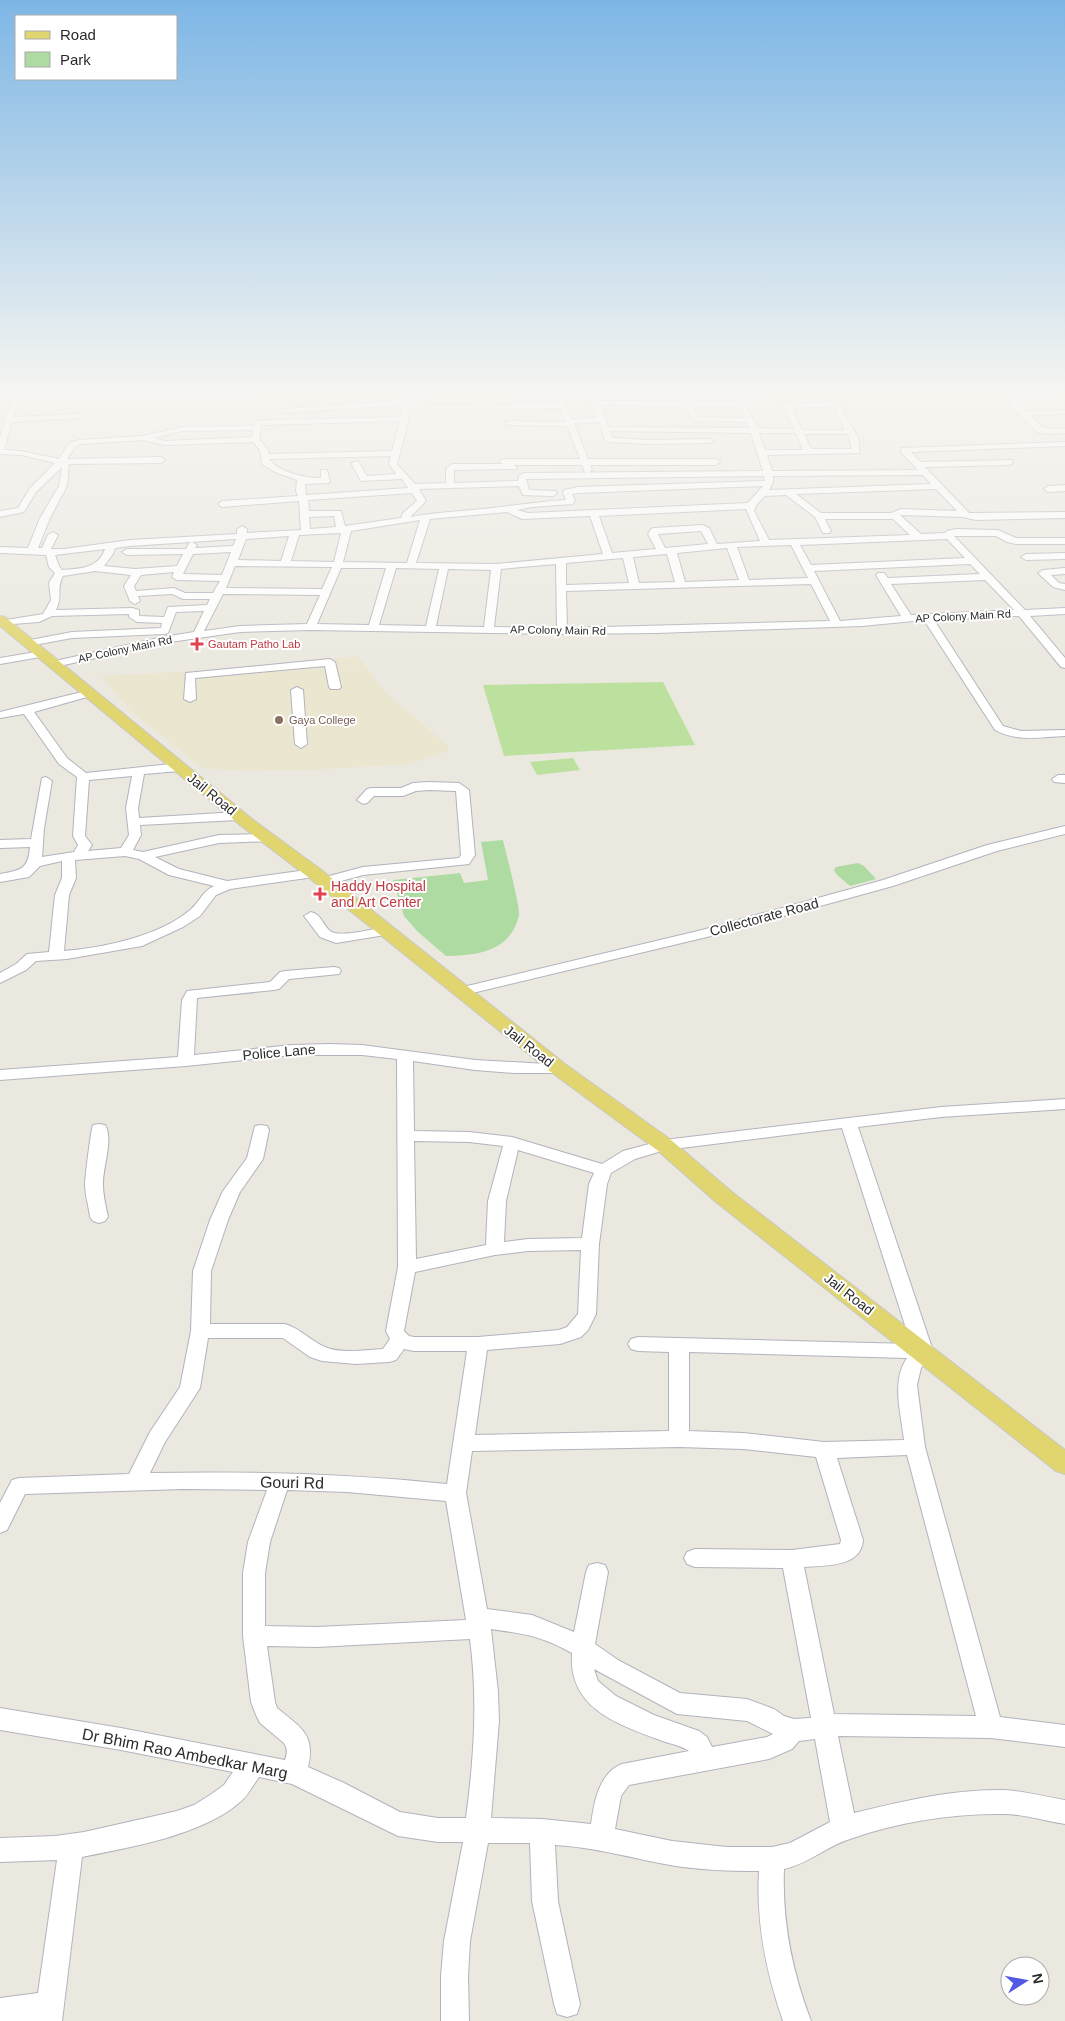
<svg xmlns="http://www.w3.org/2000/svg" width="1065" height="2021" viewBox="0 0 1065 2021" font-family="Helvetica,sans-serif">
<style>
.education{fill:#ebe6d0}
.green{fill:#aedba2}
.pitch{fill:#bce19f}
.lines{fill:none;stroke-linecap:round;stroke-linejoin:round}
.minor-casing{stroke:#b2b3bd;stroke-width:2}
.major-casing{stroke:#c8c8c8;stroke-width:2}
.minor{fill:#fff;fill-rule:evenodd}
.major{fill:#e1d56f;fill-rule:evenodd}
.health-dot{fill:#e0444e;stroke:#fff;stroke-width:2}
.education-dot{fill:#8d6e63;stroke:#fff;stroke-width:2}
.labels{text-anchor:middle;stroke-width:4;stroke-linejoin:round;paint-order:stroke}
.far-street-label{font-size:11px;fill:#2b2b2b;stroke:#fff}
.far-health-label{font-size:11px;fill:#be3a42;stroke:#fff;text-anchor:start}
.far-education-label{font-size:11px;fill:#785e54;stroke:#fff;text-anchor:start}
.street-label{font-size:14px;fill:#2b2b2b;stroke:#fff}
.health-label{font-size:14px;fill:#be3a42;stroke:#fff;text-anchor:start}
.near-street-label{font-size:16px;fill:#2b2b2b;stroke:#fff}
</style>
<rect width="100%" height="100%" fill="#ebe8df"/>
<path class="education" d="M358,656L386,693L447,745L449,751L408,764L309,770L246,771L202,768L130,710L101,676L231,669Z"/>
<path class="green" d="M503,840C506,853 520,906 519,915C511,952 477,955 446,956L418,932L404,916L393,880L460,873L464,883L488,880L481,842Z
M858,863L864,866L876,879L850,886L837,875L834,870L836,867Z"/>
<path class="pitch" d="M663,682L695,745L504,756L483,685Z
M573,758L580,770L537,775L530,762Z"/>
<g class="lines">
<defs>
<path id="minor" d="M13,392H21L14,417L82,414L86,416L82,418L12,422L4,450L21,451L59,459L69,443L79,440L142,436L182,427L254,426L256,421L269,420L401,417L402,405L282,413V409H285L402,400L403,392H411V394L432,392H531L528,395L436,396L410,399L408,422L397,464L415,484L446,483V469L452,464H503L499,462L503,459H580L567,426L508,425L504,423L508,421L565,422L560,408L434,409L430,407L434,405L559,404L554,392H562L572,419L597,418L586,392H594L599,401H683L675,392H684L691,401L737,402L728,392H736L744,400L757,428L794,429L783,406L784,404L831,402L827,392H835L843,413L858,437L860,453L767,455L772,471L918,470L901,452V448L1065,442V446L911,452L921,462L1012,460V464L1009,465L925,467L969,513L1065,512V518L976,520L963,517L900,515L921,534L945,533L947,531L956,529L998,530L1016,538H1065V544H1016L1007,542L996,536H954L1025,610L1065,608V614L1030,616L1065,658V668L1061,667L1019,616L934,620L1003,726L1021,731L1065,730V736C1042,737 1016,742 995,730L924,620L862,626L657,633L562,634L311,630L240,632L163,643L55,667L51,666L50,664L51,662L55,661L163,637L194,632L204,611L176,612L168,633L164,634L72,638L29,646L25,645L24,643L25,641L72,632L161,628L162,623L137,622L129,617V614L52,616L39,622L0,625V621L43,614L51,600L49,583L55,573L49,567L46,555L0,553V547L28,548L40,518L59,486L62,467L36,492L24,512L0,517V511L18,508L30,488L55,463L21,455L0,454V437L10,403H0V399L11,398ZM601,405L685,406L694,421L747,422L749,428L608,427ZM693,406H740L745,418L699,417ZM833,406L845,430H802L792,408ZM400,421L392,451L269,454L268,450L259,439L262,425ZM599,422L605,440L609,442L648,444L710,443L714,441L710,439L648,440L612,438L610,431L751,433L763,471L525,473L519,475L518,481L454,483V470L516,469L517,467L513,465H582L585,472L588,473L592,470L590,465H716L720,462L716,459H588L574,423ZM253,430L252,437L165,441L153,438L182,431ZM759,433H796L803,450H765ZM804,434H848L852,449H811ZM143,440L165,445L253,442L260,450L262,464L275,472L297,480L296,491L298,496L222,501L218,504L222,507L299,501L301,530L247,533V529L242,526L237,529V534L130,540L64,549H51L58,535L53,532L48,535L42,548H38L50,518L67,486L69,464L161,463L165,460L161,457L67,459L75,447L80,444ZM391,456L389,464L396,474L367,476L358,461L351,463L361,481L402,479L408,488L306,495L305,484L329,483L330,481L327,470H321V478C305,478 280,473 269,459ZM923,475L931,484L769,490L773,482V476ZM764,476L765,481L578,487L564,490L563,492L566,500C546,501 528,504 508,506C475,511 443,511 410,517L426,501L419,489L519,486L523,495L553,496L557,493L556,491L529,490L526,479ZM763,486L748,503L528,513L517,510L532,507L572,504L575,501L572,494L578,493ZM936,489L957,511L901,509L891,513H821L796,494ZM412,493L417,501L403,513L401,518L345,526L341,511H309L308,500ZM786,495L815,517L823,533H829L831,531L825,519H893L910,535L769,540L754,511L757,504L765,496ZM746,509L760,541L717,544L709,528L703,525L654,528L651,529L648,534L656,549L612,553L599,516ZM507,512L522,519L590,516L603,554L496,564L416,563L430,519ZM334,516L336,527L310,529L309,517ZM420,520L407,563L343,562L351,531ZM701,531L708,544L665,548L658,534ZM341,533L334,562L291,561L299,535ZM289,536L281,561L238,560L246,539ZM236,539L233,546L195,548L197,545L192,542L189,543L186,549H127L122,552L127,555L183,554L177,566L135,569L104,566L113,554L115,548L130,546ZM947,539L965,558L811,565L800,545ZM791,545L808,578L749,580L737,547ZM727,548L739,580L685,582L677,553ZM105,549C99,568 80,569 62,570L59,566L55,555ZM231,552L222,575L183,574L193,554ZM667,554L675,582L639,583L633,557ZM623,558L629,583L566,585V563ZM556,564L557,628L494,627L501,569ZM970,564L980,574L888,578L884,573H878L876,575L901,616L840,621L814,571ZM235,566L332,567L322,589L226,588ZM341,568H386L369,625L317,624ZM396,568L439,569L426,626L379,625ZM448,569L491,570L484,627L436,626ZM95,571L131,575L124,586L130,601L135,604L140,601L138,596L172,594L183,599H210L207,605L168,607L164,617L139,616V610L132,608L56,610C63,596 56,588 63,576ZM174,572L172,577L177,580L220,581L213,593H185L174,588L136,591L134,586L141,575ZM985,580L1014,610L911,615L891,584ZM811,584L830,621L567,628L566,591ZM223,594L320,595L307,624L240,626L204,631Z
M298,392H333L329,394L299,396L295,394Z
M998,392H1006L1009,395L1065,394V398L1014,399L1025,411L1065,410V414L1030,415L1043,428L1065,429V433L1050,434L1037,432Z
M1065,485V491L1048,492L1044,489L1048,486Z
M1065,553V559L1026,560L1021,557L1026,554Z
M1065,568V574L1051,575L1059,583L1065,584V590L1053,587L1038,573L1043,570Z
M42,651L46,652L47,654L46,656L0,664V658Z
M330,659L335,662L341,687L339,689H331L329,687L325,666L195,678L196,699L190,702L184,699L186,673Z
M297,687L303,690L307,744L301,748L295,744L291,690Z
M90,690L94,691L96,693L94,695L34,712L67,758L86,773L180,763L186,767L180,771L144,774L138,808L139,818L238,812L244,816L238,820L140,825L141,835L133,850L143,852L219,835L267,834L272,835L273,838L272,841L219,843L155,857L179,869L227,881L314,869L321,873L314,877L230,889L216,895L200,916L183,927L142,946L67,959L36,961L26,970L0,983V973L16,964L27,954L49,952L55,895L62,878V861L40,866L29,877L0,882V874C21,870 28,870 30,847L0,848V840L31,839L42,778L46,777L52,781L44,828L42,857L74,852L78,845L73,836L77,777L59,764L24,714L0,718V712ZM132,776L126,808L129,835L121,848L88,851L92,845L85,836L89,780ZM125,856L139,859L169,875L214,886C202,891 200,902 190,910C160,936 102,948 64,951L69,895L76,878L75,860Z
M1058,775H1065V783L1054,782L1052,779Z
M429,782L459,783L469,790L475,855L469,864L363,875L323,886L318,885L316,882L318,879L363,867L459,858L461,855L456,791L429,790L416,791L403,796H374L367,803L363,804L357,800L367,789L371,788H401L413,783Z
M1065,826V834L997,851L893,886L711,936L460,996L455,995L453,992L455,989L702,930L883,880L987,845Z
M311,912C321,914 323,925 330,931C339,938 373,929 385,927L392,931L385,935L336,943L320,937L304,916Z
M334,967L339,968L341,971L339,974L289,979L279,989L274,990L197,998L194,1055L292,1045L329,1044L362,1045L475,1060L564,1065L566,1068L564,1071L558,1073H515L475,1070L413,1061L414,1131L469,1132L512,1137L602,1164L623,1151L664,1140L941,1107L1065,1099V1109L941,1117L858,1127L933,1351L921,1368L917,1385L925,1447L1000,1717L1065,1725V1747L991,1738L838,1736L854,1813C903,1801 953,1789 1004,1790C1024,1791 1045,1797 1065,1800V1824C1045,1821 1024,1814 1004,1814C953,1813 898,1822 850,1839C827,1846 808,1864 784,1869C782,1923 792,1971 811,2021H783C766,1972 756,1924 759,1871C729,1871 699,1870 670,1865C631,1858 594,1847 555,1845L558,1901L580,2004L577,2014L567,2017L557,2014L554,2004L532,1901L530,1843H488L470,1941L468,1976L469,2021H441V1976L444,1941L463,1842H438L398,1836L292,1784L259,1777C253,1785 248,1796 240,1802C203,1835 131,1847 82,1857L62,2021H0V1998L38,1993L57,1860L0,1862V1838L55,1836L84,1832L177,1811L194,1805L210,1795L224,1785L233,1772L121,1750L0,1730V1708L121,1728L285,1760C287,1754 288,1748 284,1743L260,1723L256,1715L251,1702L243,1636V1573L248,1542L267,1490L183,1489L25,1494L7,1530L0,1533V1503L12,1480L19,1478L129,1474L150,1432L180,1387L191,1331L193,1271L210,1220L223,1191L247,1158L255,1126L261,1125L267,1126L269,1130L263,1159L240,1192L228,1220L211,1271L210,1324H285C301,1329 311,1341 325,1347C341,1354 366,1350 383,1349L390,1339L386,1331L398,1267L397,1059L362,1055H292L186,1066L0,1080V1070L178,1057L182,1000L187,991L270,982L280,972L285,971ZM842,1128L911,1344L638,1337L631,1339L628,1344L631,1349L638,1351L669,1352V1431L475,1435L487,1350L560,1344L581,1337L588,1330L596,1314L599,1244L607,1184L611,1173L635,1159L665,1150ZM414,1141L469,1142L503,1146L488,1201L486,1245L416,1259ZM518,1150L594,1173L589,1184L582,1238L528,1239L504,1242L506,1201ZM581,1250L578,1314L567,1327L559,1330L478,1337H414L409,1336L404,1331L415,1272L495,1255L528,1251ZM208,1338H283L310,1357L322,1361L356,1364L389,1362L396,1360L404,1349L414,1351H467L447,1484C348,1474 249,1471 150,1473L165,1442L200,1388ZM689,1352L907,1358C891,1381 901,1413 904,1440L824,1442L743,1433L689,1431ZM679,1447L743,1449L816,1457L841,1540L840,1544L792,1550L695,1549L687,1552L684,1558L687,1564L695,1567L783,1568L811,1718L794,1719L784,1716L774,1709L747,1699L680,1693L618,1660L595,1644L608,1572L605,1565L597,1563L589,1565L586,1572L574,1632L532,1615L487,1609L466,1493L472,1451ZM907,1455L976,1716L834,1714L804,1567C825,1565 861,1568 863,1540L837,1458ZM287,1490L347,1492L446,1501L466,1620L317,1627L265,1626V1573L270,1542ZM491,1629C526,1634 541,1636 572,1653C568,1708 617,1724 660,1740C670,1744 680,1745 689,1751L622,1764C599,1773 594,1802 591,1824L542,1819L491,1818L499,1721L498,1692ZM470,1639C478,1700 474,1758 466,1818H438L400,1812L344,1783L308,1767C316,1734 300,1727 277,1708L275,1702L267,1646L317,1647ZM594,1669L677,1714L747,1721L773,1734L767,1737L712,1747L707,1737L699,1731L654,1715L616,1696L598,1681ZM815,1739L830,1822L790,1843L772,1847H727L672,1841L615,1829L621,1796L629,1785L769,1759L792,1749L799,1741Z
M99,1124L105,1125C114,1139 102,1169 103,1185C103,1195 106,1207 108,1217L105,1221L99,1223L93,1221L90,1217C89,1207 85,1195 85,1185C85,1178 91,1129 93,1125Z"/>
<path id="major" d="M0,616L5,617L252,819L320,869L565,1064L671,1140L732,1192L1065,1450V1474L1056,1471L716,1202L657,1150L551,1072L308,877L240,825L0,626Z"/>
</defs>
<use href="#minor" class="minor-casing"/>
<use href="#major" class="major-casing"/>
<use href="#minor" class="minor"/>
<use href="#major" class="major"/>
</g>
<linearGradient id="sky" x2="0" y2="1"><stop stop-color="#7db6e5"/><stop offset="0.58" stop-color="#f6f5f1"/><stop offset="1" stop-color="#f6f5f1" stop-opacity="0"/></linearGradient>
<rect width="1065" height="675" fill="url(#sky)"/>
<g class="health-dot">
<path d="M194.5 636.5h5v5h5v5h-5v5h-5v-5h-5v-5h5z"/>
<path d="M317.5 886.5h5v5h5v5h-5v5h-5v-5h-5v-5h5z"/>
</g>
<circle class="education-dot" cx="279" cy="720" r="5"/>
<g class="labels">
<g class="far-street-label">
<text transform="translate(963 616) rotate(-3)" y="4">AP Colony Main Rd</text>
<text transform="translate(558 630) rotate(1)" y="4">AP Colony Main Rd</text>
<text transform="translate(125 649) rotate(-12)" y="4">AP Colony Main Rd</text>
</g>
<g class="far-health-label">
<text x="208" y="648">Gautam Patho Lab</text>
</g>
<g class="far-education-label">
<text x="289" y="724">Gaya College</text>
</g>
<g class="street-label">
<text transform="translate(212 794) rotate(39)" y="5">Jail Road</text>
<text transform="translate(764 917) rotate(-15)" y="5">Collectorate Road</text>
<text transform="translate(529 1046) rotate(38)" y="5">Jail Road</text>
<text transform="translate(279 1052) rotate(-5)" y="5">Police Lane</text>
<text transform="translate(849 1294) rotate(38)" y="5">Jail Road</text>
</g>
<g class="health-label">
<text x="331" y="891">Haddy Hospital<tspan x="331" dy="16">and Art Center</tspan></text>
</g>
<g class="near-street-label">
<text transform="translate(292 1482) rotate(1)" y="6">Gouri Rd</text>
<text transform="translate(185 1753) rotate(11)" y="6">Dr Bhim Rao Ambedkar Marg</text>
</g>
</g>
<rect x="15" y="15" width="162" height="65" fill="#ffffff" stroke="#aaaaaa"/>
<rect x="25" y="31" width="25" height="8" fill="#e1d56f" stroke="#aaaaaa"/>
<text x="60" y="40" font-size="15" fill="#2b2b2b">Road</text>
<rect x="25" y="52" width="25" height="15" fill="#aedba2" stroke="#aaaaaa"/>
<text x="60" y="65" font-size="15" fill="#2b2b2b">Park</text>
<g transform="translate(1025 1981) rotate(79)"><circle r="24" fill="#ffffff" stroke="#aaaaaa"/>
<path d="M0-4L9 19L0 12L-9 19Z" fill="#525ae5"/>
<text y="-8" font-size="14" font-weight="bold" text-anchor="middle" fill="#2b2b2b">N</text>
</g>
</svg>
